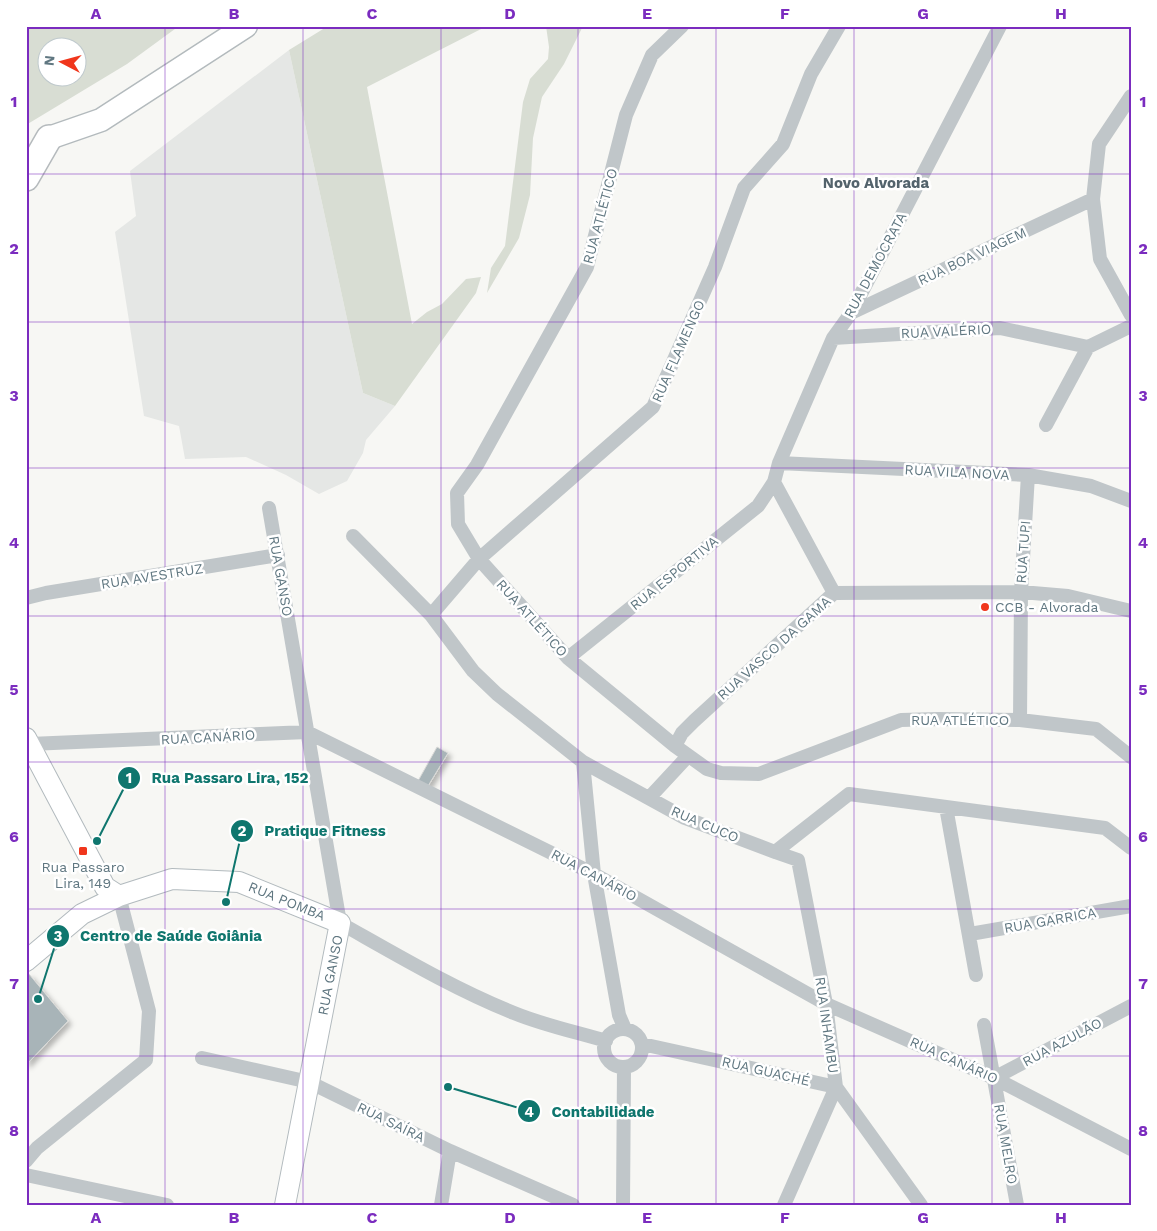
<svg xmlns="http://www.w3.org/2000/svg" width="1157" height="1231" viewBox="0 0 1157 1231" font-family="'Work Sans',sans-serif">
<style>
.built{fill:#e5e7e5}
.green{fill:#d8ddd3;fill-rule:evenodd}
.building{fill:#a8b4b8;stroke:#d9d9d7;filter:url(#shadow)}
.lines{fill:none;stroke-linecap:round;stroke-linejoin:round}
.secondary-casing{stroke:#b2babe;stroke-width:22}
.primary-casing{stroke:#b3babd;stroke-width:25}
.highway-casing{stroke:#b5babd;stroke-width:28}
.street{stroke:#c0c6c9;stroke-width:14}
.secondary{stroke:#fff;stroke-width:20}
.primary{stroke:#fff;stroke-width:22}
.highway{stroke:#fff;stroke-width:25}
.grid{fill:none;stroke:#7b2cbf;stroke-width:1;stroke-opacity:0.55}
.poi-dot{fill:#f0361c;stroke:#fff;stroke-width:2}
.labels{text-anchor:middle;stroke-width:5;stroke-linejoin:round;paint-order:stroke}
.street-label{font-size:14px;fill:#607781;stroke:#fff}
.poi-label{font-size:14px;fill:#607781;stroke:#fff;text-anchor:start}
.neighbourhood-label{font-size:15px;font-weight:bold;fill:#53636c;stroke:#fff}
.leader{fill:none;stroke:#0f766e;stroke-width:2}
.callout-dot{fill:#0f766e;stroke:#fff;stroke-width:2}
.mark-label{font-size:15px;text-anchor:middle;font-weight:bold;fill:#fff}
.callout-label{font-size:15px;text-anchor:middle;font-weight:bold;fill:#0f766e;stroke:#fff;stroke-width:5;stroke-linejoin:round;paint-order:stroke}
.neatline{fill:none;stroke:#7b2cbf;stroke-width:2}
.grid-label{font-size:16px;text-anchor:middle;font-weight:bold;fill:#7b2cbf}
</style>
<defs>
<filter id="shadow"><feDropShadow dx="3.5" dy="3.5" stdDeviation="2.5" flood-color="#0004"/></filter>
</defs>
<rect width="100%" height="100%" fill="#f7f7f4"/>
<path class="built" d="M289,50L363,393L395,406L366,440L363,453L347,481L319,494L286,475L246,457L185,459L179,426L144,416L115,232L136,216L130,171Z"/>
<path class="green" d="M26,26H179L127,64L26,125ZM48,48H78V78H48Z
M328,26H487L367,87L412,324L427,312L442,304L466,279L481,277L476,293L395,406L363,393L289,50Z
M546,26H583L564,64L542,97L533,138L530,195L519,238L487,293L491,268L505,246L523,102L530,79L548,59L549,47Z"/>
<path class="building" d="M437,747L448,753L428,786L418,781Z
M29,974L68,1021L26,1065V977Z"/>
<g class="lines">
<defs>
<path id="secondary" d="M26,738L105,887L119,896
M26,961L82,914L119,896L172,879L239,882L340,923L285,1205"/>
<path id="primary" d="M49,138L101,120L246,26"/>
<path id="highway" d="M26,178L49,138"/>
</defs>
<use href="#secondary" class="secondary-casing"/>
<use href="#primary" class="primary-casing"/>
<use href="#highway" class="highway-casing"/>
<path class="street" d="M682,26L652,55L626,115L587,267L477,465L457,493L458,524L479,559L568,658L675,746L707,769L721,773L759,774L901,720L938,719L1020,720L1096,729L1131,757
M1131,96L1099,144L1093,199L1100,259L1131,315
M851,313L1093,199
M833,338L1000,328L1088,347
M1046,425L1088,347L1131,326
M779,463L1028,475L1091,486L1131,501
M774,482L834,593
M269,508L340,923C397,955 454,989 514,1013C543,1025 576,1032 606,1041
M353,536L431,615L473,671L497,694L583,762L685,818L775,852L849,794L1105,828L1131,848
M26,598L46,593L278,555
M431,615L479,559L653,407L715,267L744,188L783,144L811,74L839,26
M568,658L758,506L774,482L779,463L833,338L851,313L1000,26
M1020,720L1021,592L1028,475
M675,746L682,733L694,721L834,593L1021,592L1068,596L1131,611
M26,748L30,744L307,732L594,874L826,1004L994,1078L1131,1149
M583,762L594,874L619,1015L625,1029
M649,798L688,756
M946,807L976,975
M775,852L798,860L826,1004L836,1087L784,1205
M970,934L1131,906
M984,1025L1017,1205
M604 1048a19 19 0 1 1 38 0a19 19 0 1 1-38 0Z
M642,1044L836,1087L921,1205
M202,1058L309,1082L450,1151L573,1205
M994,1078L1131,1006
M26,1161L37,1148L146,1060L149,1011L119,896
M26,1175L167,1205
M441,1205L450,1151
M623,1205L624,1067"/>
<use href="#secondary" class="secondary"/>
<use href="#primary" class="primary"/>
<use href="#highway" class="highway"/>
</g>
<path class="grid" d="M165,26V1205M303,26V1205M441,26V1205M578,26V1205M716,26V1205M854,26V1205M992,26V1205M26,174H1131M26,322H1131M26,468H1131M26,616H1131M26,762H1131M26,909H1131M26,1056H1131"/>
<g class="poi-dot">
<circle cx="985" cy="607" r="5"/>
<rect x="78" y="846" width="10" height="10" rx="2.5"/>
</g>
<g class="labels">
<g class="street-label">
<text transform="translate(600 216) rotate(-75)" y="5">RUA ATLÉTICO</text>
<text transform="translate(972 256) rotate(-25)" y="5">RUA BOA VIAGEM</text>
<text transform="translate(875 265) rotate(-62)" y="5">RUA DEMOCRATA</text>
<text transform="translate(946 331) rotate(-3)" y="5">RUA VALÉRIO</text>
<text transform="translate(678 351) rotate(-66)" y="5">RUA FLAMENGO</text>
<text transform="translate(957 472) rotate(3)" y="5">RUA VILA NOVA</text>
<text transform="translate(1023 552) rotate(-86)" y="5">RUA TUPI</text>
<text transform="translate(674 573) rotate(-39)" y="5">RUA ESPORTIVA</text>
<text transform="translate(152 576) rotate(-9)" y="5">RUA AVESTRUZ</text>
<text transform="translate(281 576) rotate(80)" y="5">RUA GANSO</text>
<text transform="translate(532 618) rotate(48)" y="5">RUA ATLÉTICO</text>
<text transform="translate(774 648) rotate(-42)" y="5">RUA VASCO DA GAMA</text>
<text x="960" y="725">RUA ATLÉTICO</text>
<text transform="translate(208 737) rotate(-3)" y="5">RUA CANÁRIO</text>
<text transform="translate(705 824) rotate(23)" y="5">RUA CUCO</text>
<text transform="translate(594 875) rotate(28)" y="5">RUA CANÁRIO</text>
<text transform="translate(287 901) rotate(22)" y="5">RUA POMBA</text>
<text transform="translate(1050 920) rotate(-10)" y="5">RUA GARRICA</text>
<text transform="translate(330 975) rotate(-79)" y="5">RUA GANSO</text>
<text transform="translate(827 1025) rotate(82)" y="5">RUA INHAMBU</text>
<text transform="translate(1062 1042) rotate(-28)" y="5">RUA AZULÃO</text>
<text transform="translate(954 1060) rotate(24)" y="5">RUA CANÁRIO</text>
<text transform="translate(766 1071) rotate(13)" y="5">RUA GUACHÉ</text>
<text transform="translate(391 1122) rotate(26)" y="5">RUA SAÍRA</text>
<text transform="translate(1006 1144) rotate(80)" y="5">RUA MELRO</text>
</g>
<g class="poi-label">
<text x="995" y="612">CCB - Alvorada</text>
<text x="83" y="872" text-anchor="middle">Rua Passaro<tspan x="83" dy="16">Lira, 149</tspan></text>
</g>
<g class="neighbourhood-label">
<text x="876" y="188">Novo Alvorada</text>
</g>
</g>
<path class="leader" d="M97 841L129 778M226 902L242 831M38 999L58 936M448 1087L529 1111"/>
<g class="callout-dot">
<circle cx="97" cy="841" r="5"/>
<circle cx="226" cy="902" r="5"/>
<circle cx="38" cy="999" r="5"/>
<circle cx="448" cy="1087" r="5"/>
<circle cx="129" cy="778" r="12"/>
<circle cx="242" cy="831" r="12"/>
<circle cx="58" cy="936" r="12"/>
<circle cx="529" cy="1111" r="12"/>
</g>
<g class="mark-label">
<text x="129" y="783">1</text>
<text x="242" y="836">2</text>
<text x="58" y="941">3</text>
<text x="529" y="1117">4</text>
</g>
<g class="callout-label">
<text x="230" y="783">Rua Passaro Lira, 152</text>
<text x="325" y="836">Pratique Fitness</text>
<text x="171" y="941">Centro de Saúde Goiânia</text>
<text x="603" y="1117">Contabilidade</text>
</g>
<rect width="1157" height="1231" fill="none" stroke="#ffffff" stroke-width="55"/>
<g transform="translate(62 62) rotate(276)"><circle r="24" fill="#ffffff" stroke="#bfc9cd"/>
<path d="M0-4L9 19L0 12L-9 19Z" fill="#f0361c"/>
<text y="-8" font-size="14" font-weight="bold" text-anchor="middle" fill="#607781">N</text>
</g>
<rect x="28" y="28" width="1102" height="1176" class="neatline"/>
<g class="grid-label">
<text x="96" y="19">A</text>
<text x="234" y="19">B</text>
<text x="372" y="19">C</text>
<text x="510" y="19">D</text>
<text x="647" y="19">E</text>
<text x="785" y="19">F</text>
<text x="923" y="19">G</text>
<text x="1061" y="19">H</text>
<text x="14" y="107">1</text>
<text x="1143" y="107">1</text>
<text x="14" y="254">2</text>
<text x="1143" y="254">2</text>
<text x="14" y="401">3</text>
<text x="1143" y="401">3</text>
<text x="14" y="548">4</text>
<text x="1143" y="548">4</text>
<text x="14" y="695">5</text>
<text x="1143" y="695">5</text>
<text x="14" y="842">6</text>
<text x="1143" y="842">6</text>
<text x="14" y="989">7</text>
<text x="1143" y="989">7</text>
<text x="14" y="1136">8</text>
<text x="1143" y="1136">8</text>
<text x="96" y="1223">A</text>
<text x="234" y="1223">B</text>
<text x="372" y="1223">C</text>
<text x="510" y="1223">D</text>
<text x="647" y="1223">E</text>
<text x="785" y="1223">F</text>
<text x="923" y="1223">G</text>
<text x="1061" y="1223">H</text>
</g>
</svg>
